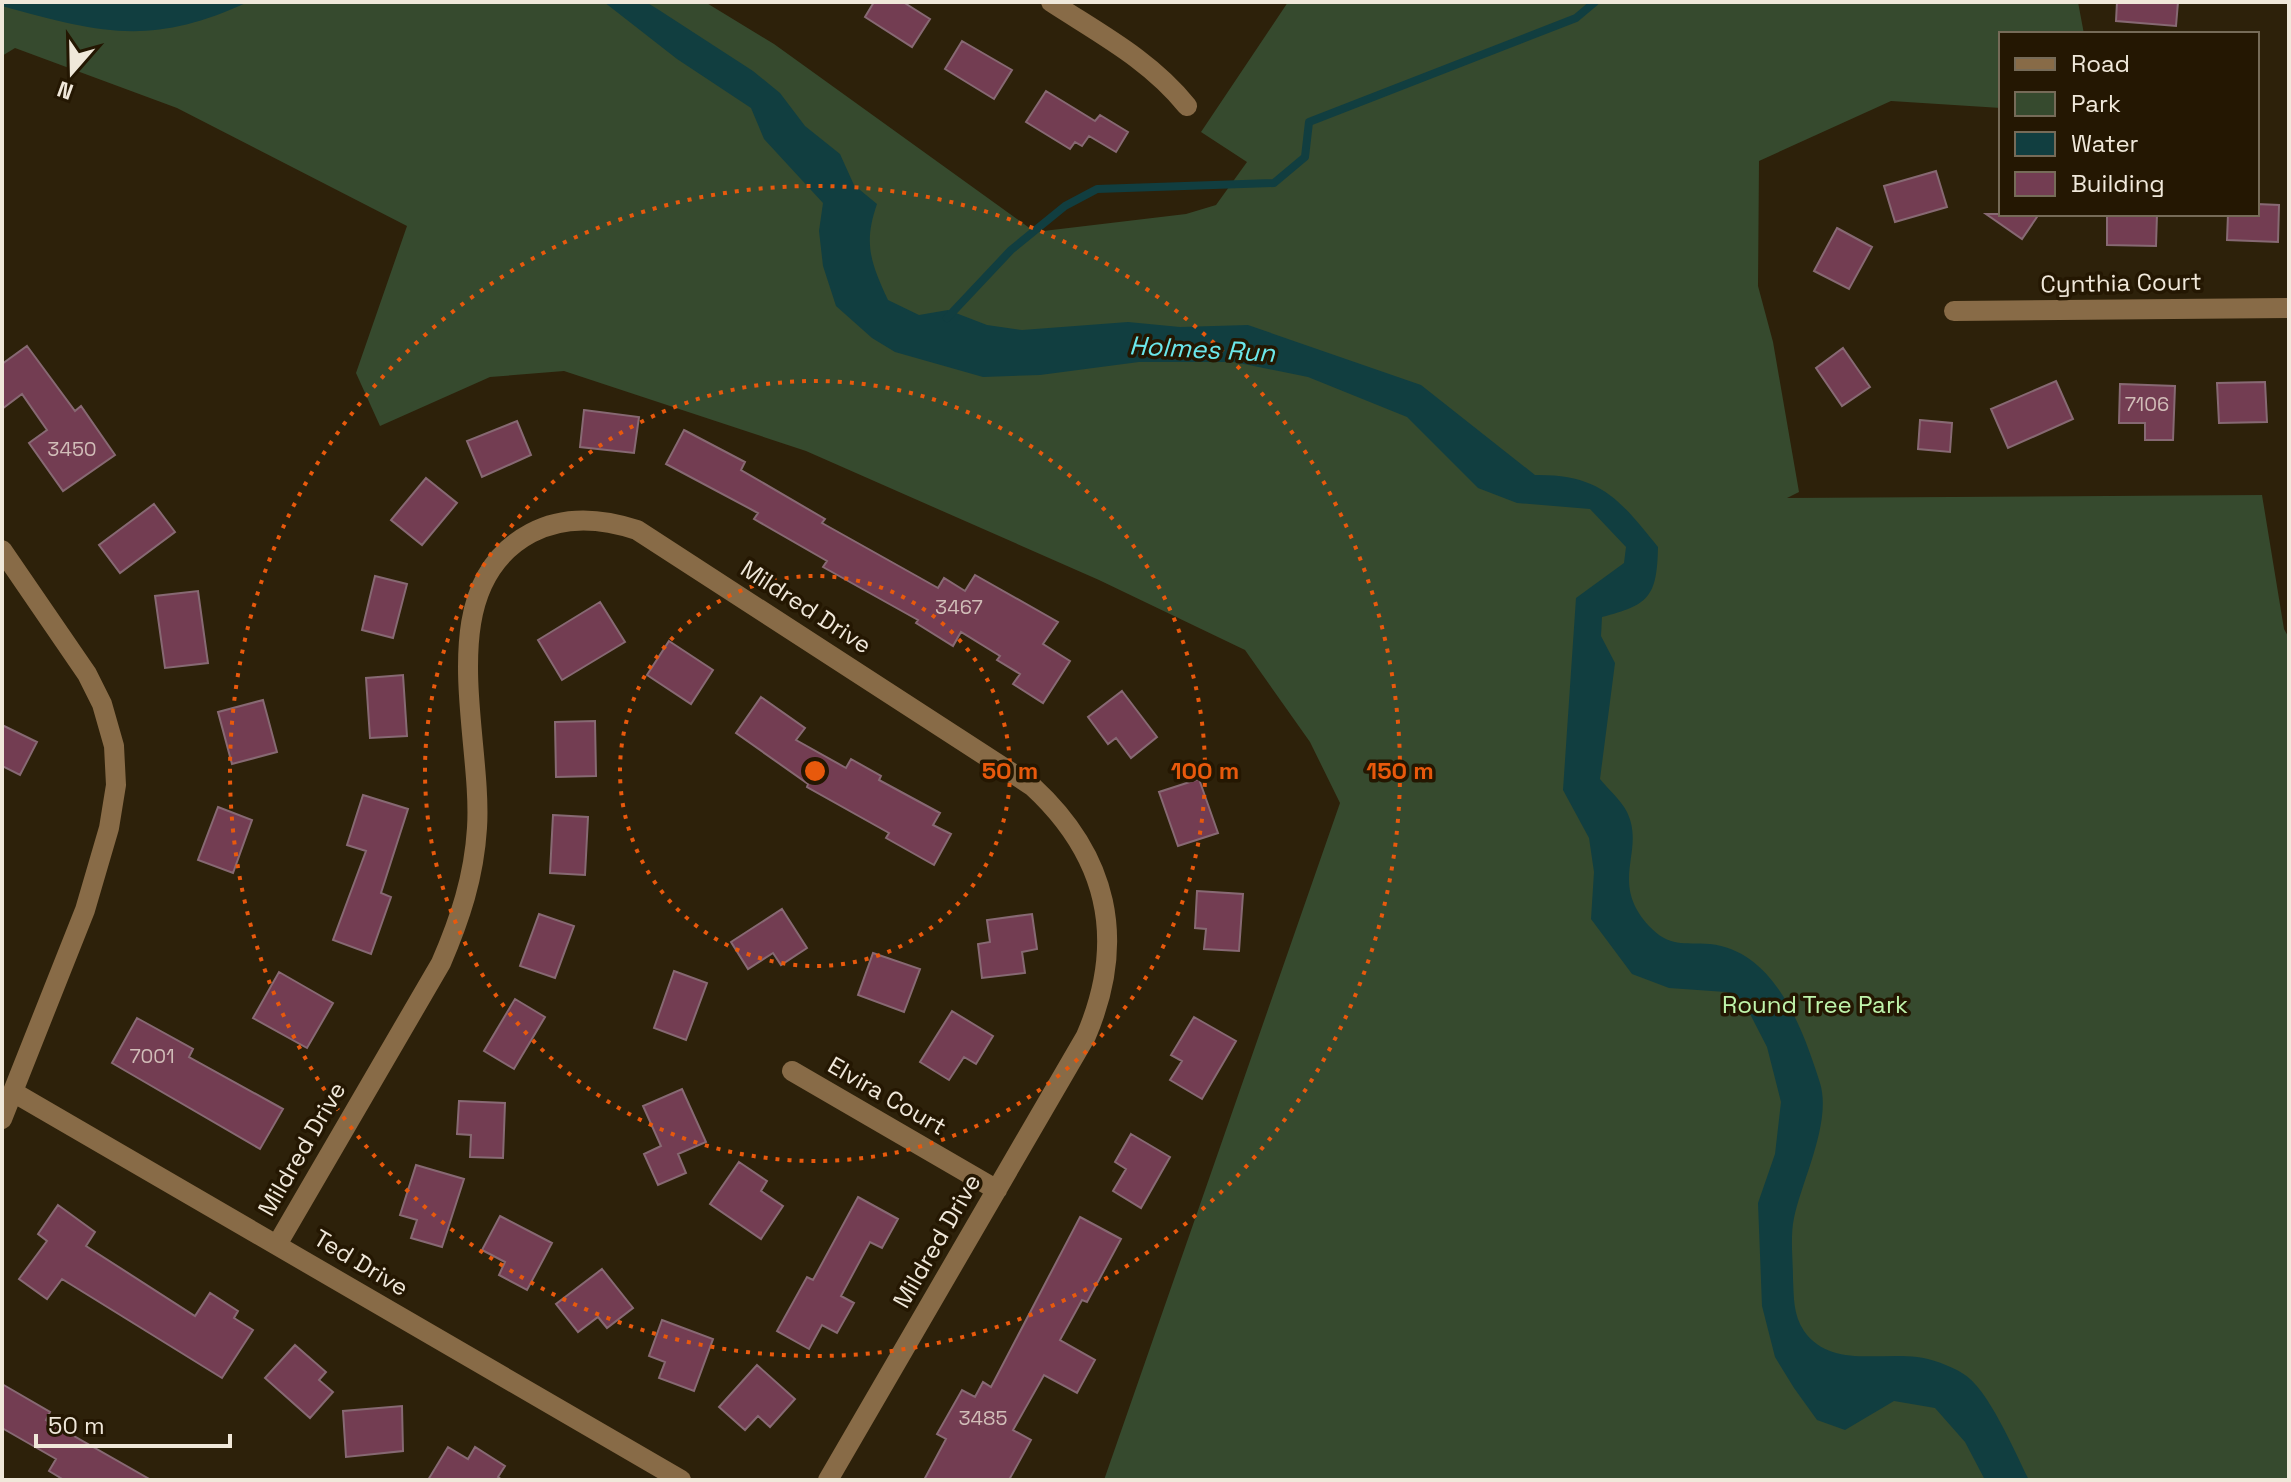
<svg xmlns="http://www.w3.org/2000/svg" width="2291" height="1482" viewBox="0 0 2291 1482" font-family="'Space Grotesk',sans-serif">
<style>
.green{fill:#364a2e}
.water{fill:#113e40}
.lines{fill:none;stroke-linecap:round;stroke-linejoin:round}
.stream{stroke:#113e40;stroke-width:8}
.building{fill:#733d52;stroke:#876973;stroke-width:2}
.minor{stroke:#886b47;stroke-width:20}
.ring{fill:none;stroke:#e8590c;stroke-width:4;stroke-dasharray:4 8}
.labels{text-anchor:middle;stroke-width:7;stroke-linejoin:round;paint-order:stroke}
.number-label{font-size:20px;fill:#d1bdb8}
.street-label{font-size:24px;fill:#f0e8da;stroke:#241702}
.park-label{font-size:24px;fill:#bff4ab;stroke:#241702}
.water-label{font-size:26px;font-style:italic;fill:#6be7eb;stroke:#241702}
.centre{fill:#e8590c;stroke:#241702;stroke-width:4}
.ring-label{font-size:24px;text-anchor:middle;font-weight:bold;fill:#e8590c;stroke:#241702;stroke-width:7;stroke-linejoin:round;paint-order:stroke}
</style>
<rect width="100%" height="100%" fill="#2d210a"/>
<path class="green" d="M2,2H705L774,44L1035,232L1186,214L1216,205L1247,162L1201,132L1288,2H2078L2084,34H2001V108L1891,101L1759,161L1758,286L1773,342L1799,492L1787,498L2262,495L2284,629L2289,638V1480H1104L1340,803L1310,742L1245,650L1099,580L806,451L564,371L490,377L380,426L356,373L407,226L177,108L15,48L2,56Z"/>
<path class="water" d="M2,2H248C151,47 100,33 2,6Z
M604,2H646L659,10L753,71L780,93L805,126L840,154L854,185L877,204C863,244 871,263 888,300L919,315L948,310L987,325L1022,330L1128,322L1180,327L1248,325L1421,385L1535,475C1601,474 1620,500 1658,547C1657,597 1649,605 1602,617L1601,636L1615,663L1600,779C1608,789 1621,800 1627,812C1646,852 1608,881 1649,926C1670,948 1683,942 1710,944C1775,951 1803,1029 1820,1083C1832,1122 1802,1180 1794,1218C1790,1237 1793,1260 1793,1279C1794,1298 1793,1314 1804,1331C1830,1368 1879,1352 1917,1357C1930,1358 1951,1366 1962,1373C1988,1387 2015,1453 2029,1480H1985L1965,1442L1935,1408L1894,1401L1845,1430L1817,1420L1794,1388L1775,1357L1762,1306L1758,1203L1775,1154L1781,1102L1767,1047L1749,1012L1726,992L1669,988L1632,974L1591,919L1594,872L1589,838L1563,790L1576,598L1624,563L1626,547L1590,509L1517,503L1478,488L1407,417L1308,377L1234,362H1139L1040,375L983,377L895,352L872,338L836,306L823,266L819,231L823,203L764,139L751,108L677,59Z"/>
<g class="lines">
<path class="stream" d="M947,318L1011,250L1065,206L1097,189L1274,183L1305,157L1309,122L1576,18L1595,2"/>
</g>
<path class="building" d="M874,2H903L930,19L912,47L865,17Z
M2117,2H2178L2176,26L2116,21Z
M962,41L1012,70L994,99L945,69Z
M1046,91L1095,121L1100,115L1128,132L1116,152L1089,136L1082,146L1075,142L1070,149L1026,122Z
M1936,171L1947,207L1895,222L1884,186Z
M2257,204L2279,205L2278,242L2227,240L2228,214H2257Z
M1986,214H2039L2022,239Z
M2107,214H2157L2156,246L2107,245Z
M1837,228L1872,247L1849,289L1814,271Z
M27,346L75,411L81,406L115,455L63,491L29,443L47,430L22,394L2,409V364Z
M1843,348L1870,387L1842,406L1816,368Z
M2056,381L2073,419L2008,448L1991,409Z
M2265,382L2267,422L2219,423L2217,383Z
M2120,384L2175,386L2173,440H2145V423H2119Z
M584,410L639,417L634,453L580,447Z
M1920,420L1952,423L1950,452L1918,449Z
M517,421L531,455L482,477L467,441Z
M684,430L745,462L741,470L825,519L822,523L938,588L944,578L965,591L975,575L1058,622L1043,644L1070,661L1043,703L1013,684L1020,674L997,660L1000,656L961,632L953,646L916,623L918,620L823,567L827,561L754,519L758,513L666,464Z
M426,478L457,503L422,545L391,520Z
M154,504L175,532L120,573L99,545Z
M375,576L407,584L393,638L362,630Z
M198,591L208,663L165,668L155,596Z
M600,602L625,642L562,680L538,640Z
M669,641L713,670L691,704L647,675Z
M403,675L407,736L370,738L366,678Z
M1122,691L1157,737L1131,758L1116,738L1108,744L1088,717Z
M761,697L805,728L796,740L846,768L851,759L881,776L879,780L940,813L933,825L951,834L934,865L886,838L889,833L807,787L808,784L736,733Z
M263,700L277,752L232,764L218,712Z
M595,721L596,776L556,777L555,722Z
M2,725L37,742L20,775L2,766Z
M1199,779L1218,833L1178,846L1159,792Z
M363,795L408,809L381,893L391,897L371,954L333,940L366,851L347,845Z
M218,807L252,820L233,873L198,860Z
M553,815L588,817L585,875L550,873Z
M1197,891L1243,894L1239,951L1204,949L1206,929L1195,928Z
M782,909L807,948L781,965L773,953L748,969L731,942Z
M539,914L574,926L555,978L520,966Z
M1032,914L1037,949L1022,952L1025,973L982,978L978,944L990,942L987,920Z
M873,953L920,969L904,1012L858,995Z
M674,971L707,983L686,1040L654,1028Z
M279,972L333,1003L307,1048L253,1018Z
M515,999L545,1017L514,1069L484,1051Z
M952,1011L993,1036L976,1064L964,1057L949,1080L920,1062Z
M1194,1017L1236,1041L1202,1099L1170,1080L1182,1061L1171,1055Z
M137,1018L193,1049L189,1057L283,1109L260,1149L112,1063Z
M682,1089L706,1142L678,1154L686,1173L658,1185L644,1154L661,1146L643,1106Z
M459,1101L505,1103L503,1158L470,1157L471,1135L457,1134Z
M1131,1134L1170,1157L1141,1208L1113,1191L1126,1169L1115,1162Z
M739,1162L767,1181L761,1191L783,1206L761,1239L710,1204Z
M416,1165L464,1179L442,1247L411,1238L417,1220L400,1215Z
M858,1197L898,1219L882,1248L870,1242L841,1296L854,1303L837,1333L822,1325L809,1349L777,1331L807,1277L813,1280Z
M58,1205L95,1232L86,1246L195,1316L210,1293L238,1311L234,1318L253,1330L222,1378L62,1279L47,1299L19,1279L47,1241L38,1234Z
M500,1216L552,1243L527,1290L499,1275L505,1262L482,1250Z
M1080,1217L1121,1239L1087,1302L1082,1300L1060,1340L1095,1360L1077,1393L1044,1375L1013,1430L1031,1440L1009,1480H924L946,1439L937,1434L962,1390L975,1397L983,1382L991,1387Z
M602,1269L633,1308L607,1328L598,1317L578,1332L556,1304Z
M662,1320L713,1339L694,1391L659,1378L665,1362L649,1356Z
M295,1345L326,1372L319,1380L333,1392L310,1418L265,1378Z
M757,1365L795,1399L770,1427L758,1416L745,1430L719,1407Z
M2,1384L50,1412L46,1420L151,1480H64L49,1471L56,1459L2,1428Z
M402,1406L403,1451L346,1457L343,1411Z
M448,1447L468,1459L475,1447L505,1466L498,1477L502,1480H428Z"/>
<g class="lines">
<path class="minor" d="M1051,2C1100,34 1150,60 1187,106
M1954,311L2289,308
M2,550L87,674L102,704L114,746L116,785L109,828L85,910L2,1119
M792,1071L997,1190
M13,1092L681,1480
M278,1243L441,963C460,919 474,877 477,828C483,736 429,587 531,533C565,515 601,518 637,530L1032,786C1108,856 1127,940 1086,1036L828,1480"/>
</g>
<g class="ring">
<circle cx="815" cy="771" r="195"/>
<circle cx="815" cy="771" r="390"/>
<circle cx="815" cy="771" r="585"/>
</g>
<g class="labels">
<g class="number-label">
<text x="2147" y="411">7106</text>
<text x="72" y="456">3450</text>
<text x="959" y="614">3467</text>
<text x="152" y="1063">7001</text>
<text x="983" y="1425">3485</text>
</g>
<g class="street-label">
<text transform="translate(2121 283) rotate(-1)" y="8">Cynthia Court</text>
<text transform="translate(806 607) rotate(33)" y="8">Mildred Drive</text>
<text transform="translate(887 1096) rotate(30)" y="8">Elvira Court</text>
<text transform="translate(302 1149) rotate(-60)" y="8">Mildred Drive</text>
<text transform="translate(937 1241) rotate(-60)" y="8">Mildred Drive</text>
<text transform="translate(361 1263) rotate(31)" y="8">Ted Drive</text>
</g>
<g class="park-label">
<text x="1815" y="1013">Round Tree Park</text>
</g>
<g class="water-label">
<text transform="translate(1202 349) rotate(3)" y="9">Holmes Run</text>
</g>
</g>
<circle cx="815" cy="771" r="12" class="centre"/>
<g class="ring-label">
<text x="1010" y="779">50 m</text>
<text x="1205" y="779">100 m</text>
<text x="1400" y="779">150 m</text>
</g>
<rect width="2291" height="1482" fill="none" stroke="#f0e8da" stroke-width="8"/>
<rect x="1999" y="32" width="260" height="184" fill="#241702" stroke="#766b58" stroke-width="2"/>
<rect x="2015" y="58" width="40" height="12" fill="#886b47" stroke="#766b58" stroke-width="2"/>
<text x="2071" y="72" font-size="24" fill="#f0e8da">Road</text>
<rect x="2015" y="92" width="40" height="24" fill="#364a2e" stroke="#766b58" stroke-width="2"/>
<text x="2071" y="112" font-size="24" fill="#f0e8da">Park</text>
<rect x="2015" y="132" width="40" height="24" fill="#113e40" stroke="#766b58" stroke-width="2"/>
<text x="2071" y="152" font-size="24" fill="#f0e8da">Water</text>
<rect x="2015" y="172" width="40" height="24" fill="#733d52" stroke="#766b58" stroke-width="2"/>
<text x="2071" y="192" font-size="24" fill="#f0e8da">Building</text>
<g transform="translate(72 72) rotate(200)" stroke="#241702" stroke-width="6" paint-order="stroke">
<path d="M0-6L14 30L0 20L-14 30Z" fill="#f0e8da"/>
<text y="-12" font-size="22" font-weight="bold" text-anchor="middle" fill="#f0e8da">N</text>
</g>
<path d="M36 1434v12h194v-12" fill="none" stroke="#f0e8da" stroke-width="4"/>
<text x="48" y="1434" font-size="24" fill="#f0e8da" stroke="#241702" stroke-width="6" paint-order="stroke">50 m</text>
</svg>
